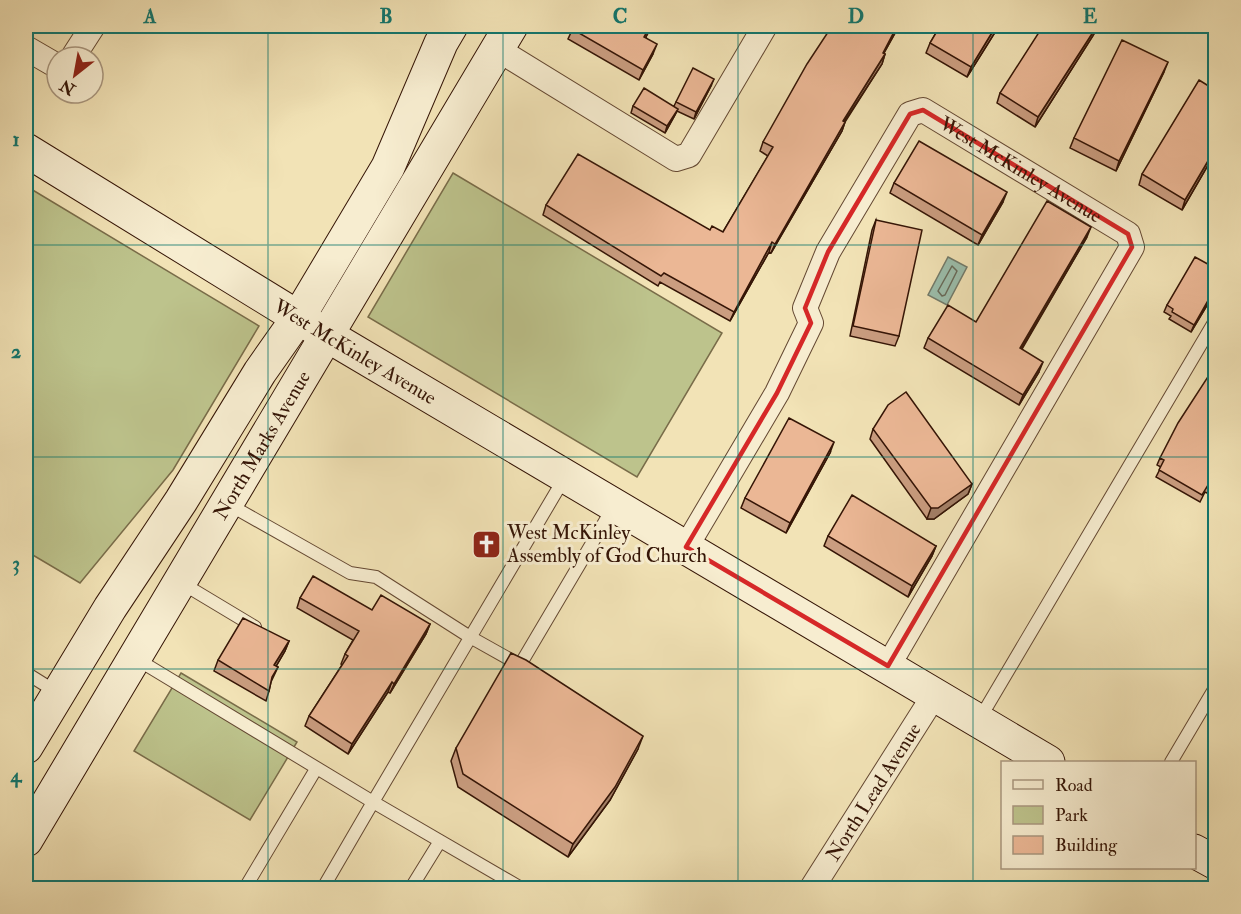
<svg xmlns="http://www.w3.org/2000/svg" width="1241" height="914" viewBox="0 0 1241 914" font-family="'IM FELL Double Pica',serif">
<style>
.green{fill:#bdc38c;stroke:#796c49;stroke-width:1.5}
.water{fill:#9bbeac;stroke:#727a6a;stroke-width:1.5}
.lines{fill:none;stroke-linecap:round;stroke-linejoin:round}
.shore{stroke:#686a59;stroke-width:1.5}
.service-casing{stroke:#644832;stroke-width:14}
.minor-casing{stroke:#644832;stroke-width:26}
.secondary-casing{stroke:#351506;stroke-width:35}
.service{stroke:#f7edd0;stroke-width:12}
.minor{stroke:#f7edd0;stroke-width:24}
.secondary{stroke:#f7edd0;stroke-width:33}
.wall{fill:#ca9d80;stroke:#351506;stroke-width:1.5}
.shaded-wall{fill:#a48068;stroke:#351506;stroke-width:1.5}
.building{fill:#ebb795;stroke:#351506;stroke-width:1.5}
.marked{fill:none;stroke:#d62828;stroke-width:4.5;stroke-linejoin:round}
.grid{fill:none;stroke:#0f766e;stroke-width:1.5;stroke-opacity:0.55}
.labels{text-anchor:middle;stroke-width:6;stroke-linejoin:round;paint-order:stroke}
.street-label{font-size:20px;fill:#351506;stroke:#f7edd0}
.poi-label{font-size:20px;fill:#351506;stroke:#f7edd0;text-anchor:start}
.neatline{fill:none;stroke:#0f766e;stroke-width:2}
.grid-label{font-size:20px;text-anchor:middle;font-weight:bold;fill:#0f766e}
</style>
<rect width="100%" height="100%" fill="#f2e3b6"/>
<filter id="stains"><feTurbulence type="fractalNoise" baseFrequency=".00333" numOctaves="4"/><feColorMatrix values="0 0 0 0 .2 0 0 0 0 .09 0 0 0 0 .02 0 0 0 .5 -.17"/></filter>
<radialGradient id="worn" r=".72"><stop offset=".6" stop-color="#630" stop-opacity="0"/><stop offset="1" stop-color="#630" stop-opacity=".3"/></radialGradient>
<path class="green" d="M453,173L722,333L637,477L368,317Z
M26,186L259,326L173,470L80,583L26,551Z
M181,673L297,742L250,820L134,751Z"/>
<path class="water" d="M948,257L967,267L947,305L928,295Z"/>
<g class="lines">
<path class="shore" d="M952,266L957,271L945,295L942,296L938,291Z"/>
<defs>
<path id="service" d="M228,504L350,573L376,577L470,637L520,665L614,506
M180,582L255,627
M135,658L373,802L565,477
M26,673L58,693
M979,720L1216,319
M1171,762L1216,686
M245,888L316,769
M323,888L373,802L521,888
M411,888L440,841"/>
<g id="minor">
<path d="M26,48L57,66"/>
<path d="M497,49L676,159L689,155L765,26"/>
<path d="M73,57L93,26"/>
<path id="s1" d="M686,547L777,393L811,323L805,308L828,252L910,114L923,110L1128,234L1132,247L888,666"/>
<path id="s2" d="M812,888L935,694"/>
</g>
<g id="secondary">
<path id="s3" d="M26,150L325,334L1048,762"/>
<path d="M26,747L110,608L181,501L260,372L298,318L388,167L441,43L451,26"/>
<path id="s4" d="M26,840L511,26"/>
<path d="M1194,851L1216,863"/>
</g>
</defs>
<use href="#service" class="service-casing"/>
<use href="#minor" class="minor-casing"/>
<use href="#secondary" class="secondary-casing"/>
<use href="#service" class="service"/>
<use href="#minor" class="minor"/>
<use href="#secondary" class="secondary"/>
</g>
<path class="wall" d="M574,26H652L646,37L653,54L639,80L568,39Z
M899,26L884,53L885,54L882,64L845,122L842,131L771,253L769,252L730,321L660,282L658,286L543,215L546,205L723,232L768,156L760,151L763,142L843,27Z
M940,26H999L967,77L926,53L930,43Z
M1094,34L1035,127L997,103L1000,93Z
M1164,72L1116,171L1070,148L1074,138Z
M711,86L694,119L677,111L675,115L665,133L631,113L633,106H674L676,102Z
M1215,153L1182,210L1139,185L1142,174Z
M894,183L1003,202L978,245L890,193Z
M876,220L899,336L895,346L850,336L872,230Z
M1087,237L1022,349L1039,372L1019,405L924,348L928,338L976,322Z
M1215,268V292L1191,332L1169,319L1171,316L1164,312L1167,305Z
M873,429L972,484L968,494L934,519H927L870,439Z
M830,453L786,533L741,508L745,498Z
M1160,458L1215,483L1209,494L1205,492L1200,502L1156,477L1161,467L1157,465Z
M828,536L936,546L932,556L908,597L824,546Z
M300,598L372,610L430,624L426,634L390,693L388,692L348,754L305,726L309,716L342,665L341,664L345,654L353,640L297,608Z
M289,641L285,651L276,666L278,667L271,682L269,691L266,701L214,671L218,660Z
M456,748L638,749L610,800L568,857L458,787L451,761Z"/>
<path class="shaded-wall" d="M650,26H652L640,47L644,37Z
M897,26H899L879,62L883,53Z
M996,26H999L967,77L971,67Z
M1097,26L1094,34L1035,127L1038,117Z
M657,44L653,54L639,80L643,70Z
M885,54L882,64L839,130L843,121Z
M1168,62L1164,72L1116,171L1119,161Z
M714,79L711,86L694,119L696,112Z
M678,109L675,115L665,133L667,126Z
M845,122L842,131L771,253L775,244Z
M1215,149V153L1182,210L1185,200Z
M1007,192L1003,202L978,245L982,235Z
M1091,227L1087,237L1016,358L1020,348Z
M772,242L769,252L730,321L734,312Z
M1215,288V292L1191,332L1194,325Z
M1043,362L1039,372L1019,405L1023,395Z
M834,442L830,453L786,533L790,523Z
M972,484L968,494L934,519H927L931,508Z
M936,546L932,556L908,597L912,586Z
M430,624L426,634L390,693L394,684Z
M289,641L285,651L271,675L274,665Z
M392,682L388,692L348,754L352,744Z
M643,736L638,749L610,800L568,857L573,844Z"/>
<path class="building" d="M574,26H650L644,37L657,44L643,70L572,29Z
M832,26H841L843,27L844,26H897L883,53L885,54L843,121L845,122L775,244L772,242L734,312L664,273L661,276L546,205L578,154L710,230L712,226L723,232L773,147L763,142L807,64Z
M940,26H996L971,67L930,43Z
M1043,26H1097L1038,117L1000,93Z
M1122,40L1168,62L1119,161L1074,138Z
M693,68L714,79L696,112L676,102Z
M1199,80L1215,90V149L1185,200L1142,174Z
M644,88L678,109L667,126L633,106Z
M919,141L1007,192L982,235L894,183Z
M1047,201L1091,227L1020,348L1043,362L1023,395L928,338L948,305L976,322Z
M876,220L922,230L899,336L853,326Z
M1195,257L1215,268V282L1214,284L1215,285V288L1194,325L1172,312L1173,309L1167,305Z
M1211,372L1215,375V480L1211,487L1208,485L1202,495L1159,470L1164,460L1160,458L1178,423Z
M906,392L972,484L938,508H931L873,429L888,405Z
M789,418L834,442L790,523L745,498Z
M852,495L936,546L912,586L828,536Z
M313,576L372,610L381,595L430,624L394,684L392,682L352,744L309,716L348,656L345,654L359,631L300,598Z
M243,618L289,641L274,665L278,667L272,677L269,691L218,660Z
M511,653L526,660L643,736L615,787L573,844L463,774L456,748Z"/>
<path class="marked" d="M923,110L1128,234L1132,247L888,666L686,547L777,393L811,323L805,308L828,252L910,114Z"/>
<path class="grid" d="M268,26V888M503,26V888M738,26V888M973,26V888M26,245H1216M26,457H1216M26,669H1216"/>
<defs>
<symbol id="church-square" viewBox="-11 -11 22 22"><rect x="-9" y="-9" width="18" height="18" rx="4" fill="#8f2418" stroke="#f7edd0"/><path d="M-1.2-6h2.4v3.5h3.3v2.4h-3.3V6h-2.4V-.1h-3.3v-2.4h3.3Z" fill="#fff"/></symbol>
</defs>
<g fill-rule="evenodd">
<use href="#church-square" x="470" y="528" width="33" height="33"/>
</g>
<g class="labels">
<g class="street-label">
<text dy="7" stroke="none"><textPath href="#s1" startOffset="622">West McKinley Avenue</textPath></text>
<text dy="7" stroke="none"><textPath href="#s3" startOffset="386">West McKinley Avenue</textPath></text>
<text dy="7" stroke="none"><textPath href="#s4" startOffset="460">North Marks Avenue</textPath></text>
<text dy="7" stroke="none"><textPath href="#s2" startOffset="114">North Lead Avenue</textPath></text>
</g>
<g class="poi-label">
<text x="507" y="539">West McKinley<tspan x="507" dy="23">Assembly of God Church</tspan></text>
</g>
</g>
<rect width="1241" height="914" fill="none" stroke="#f2e3b6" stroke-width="66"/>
<rect x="1001" y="761" width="195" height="108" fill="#f7edd0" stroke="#a9977f" stroke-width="1.5"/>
<rect x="1013" y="780" width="30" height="9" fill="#f7edd0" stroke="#a9977f" stroke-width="1.5"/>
<text x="1055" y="791" font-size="18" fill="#351506">Road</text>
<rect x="1013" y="806" width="30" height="18" fill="#bdc38c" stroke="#a9977f" stroke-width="1.5"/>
<text x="1055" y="821" font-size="18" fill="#351506">Park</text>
<rect x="1013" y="836" width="30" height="18" fill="#ebb795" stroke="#a9977f" stroke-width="1.5"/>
<text x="1055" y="851" font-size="18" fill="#351506">Building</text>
<g transform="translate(75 75) rotate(211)"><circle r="28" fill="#f7edd0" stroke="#a9977f" stroke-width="1.5"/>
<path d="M0-4.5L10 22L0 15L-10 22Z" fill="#8f2418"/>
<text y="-9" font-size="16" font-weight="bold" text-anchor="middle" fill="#351506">N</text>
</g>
<rect x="33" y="33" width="1175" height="848" class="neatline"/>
<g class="grid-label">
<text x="150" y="23">A</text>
<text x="386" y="23">B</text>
<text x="620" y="23">C</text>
<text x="856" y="23">D</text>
<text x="1090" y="23">E</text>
<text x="16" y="146">1</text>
<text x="16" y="358">2</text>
<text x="16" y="570">3</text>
<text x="16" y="782">4</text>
</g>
<rect width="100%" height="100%" filter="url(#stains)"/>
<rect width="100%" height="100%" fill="url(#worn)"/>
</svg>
